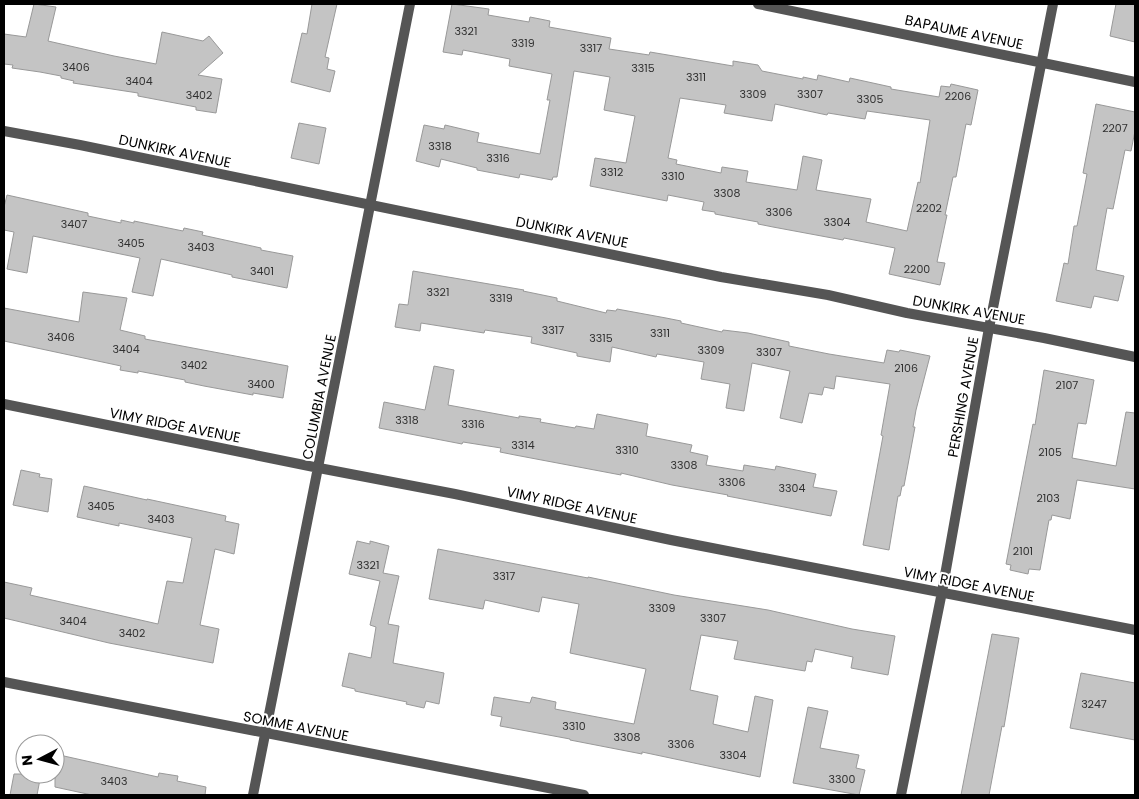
<svg xmlns="http://www.w3.org/2000/svg" width="1139" height="799" viewBox="0 0 1139 799" font-family="Poppins,sans-serif">
<style>
.building{fill:#c4c4c4;stroke:#999;fill-rule:evenodd}
.lines{fill:none;stroke-linecap:round;stroke-linejoin:round}
.street{stroke:#555;stroke-width:10}
.labels{text-anchor:middle;stroke-width:4;stroke-linejoin:round;paint-order:stroke}
.number-label{font-size:11px;fill:#313131}
.street-label{font-size:14px;fill:#000;stroke:#fff}
</style>
<rect width="100%" height="100%" fill="#fff"/>
<path class="building" d="M34,4L56,7L48,41L114,56L156,64L162,32L203,41L209,36L223,53L198,75L222,79L216,113L196,110V107L138,96V93L73,83L74,81L61,78V76L40,72L12,68L13,65L4,64V34L26,37Z
M312,4H337L325,57L329,58L327,69L335,71L330,92L291,82L302,33L307,34Z
M452,4L489,9L488,15L529,22L530,17L550,21L549,27L611,38L609,49L649,55L650,52L733,66V61L758,65L762,71L803,79V77L817,80L818,75L849,82L850,78L891,87V89L939,97L941,86L950,87L951,84L978,90L971,125L966,124L956,177H953L945,215H947L937,262L945,263L940,285L889,274L895,248L844,238L843,240L773,227L758,224V222L715,214V212L702,210L704,202L668,195L667,201L590,186L595,158L626,163L635,116L604,110L610,77L574,71L557,177H553L552,180L520,174L519,178L477,170V168L441,159L439,167L416,161L424,125L444,129L445,125L479,133L477,142L540,154L550,100H547L552,74L509,66L510,59L463,50L462,55L443,52ZM680,98L726,105L724,113L772,121L775,104L827,115L828,113L865,119L867,111L930,120L920,183L918,182L907,231L866,222L871,199L816,190L822,160L803,156L797,190L746,182L748,171L722,167L721,173L676,164L677,160L668,158Z
M1116,4H1135V42L1110,36Z
M1096,104L1135,112V131L1131,151L1125,150L1113,209L1107,208L1096,270L1124,276L1118,301L1094,296L1091,308L1056,301L1064,263L1068,264L1074,226H1077L1087,174L1083,173Z
M299,123L326,128L319,164L291,158Z
M7,195L88,213V216L121,223V220L134,223V221L183,231L184,228L203,232L202,235L261,248V250L293,256L287,288L232,277V275L161,259L153,296L132,292L140,258L33,236L27,273L7,269L14,232L4,230V207Z
M413,271L524,290L523,291L557,298V301L606,313L607,310L616,311L617,309L666,318L681,321V323L722,332L723,330L748,333L789,342V346L829,354L884,363L887,350L899,352L900,350L930,356L916,410L913,427H915L904,486H902L900,496H898L889,550L863,545L883,436L881,435L890,384L836,376L834,389L824,387L822,395L809,393L802,423L780,418L790,371L752,363L744,411L726,408L730,384L701,379L704,362L657,354L656,357L612,347L610,362L577,356V353L531,343L532,337L485,330L484,333L421,323L420,331L395,327L399,304L408,305Z
M83,292L127,298L120,330L145,336V339L288,366L283,398L253,393V395L204,386L185,382V380L138,371V373L120,370L121,366L4,341V308L79,322Z
M434,366L454,370L448,405L519,418V416L541,419L540,422L575,428L576,426L594,429L597,414L648,424L646,436L692,445L690,452L708,456L706,465L743,471L744,465L775,470L776,466L816,474L813,487L837,491L831,516L727,496L728,495L672,485L621,473V475L515,455L500,452L501,448L463,442L462,444L379,428L384,402L425,410Z
M1044,370L1094,380L1086,424L1078,423L1072,458L1116,466L1126,412L1135,413V489L1077,480L1070,519L1052,515L1051,520H1049L1040,570L1029,569L1028,574L1010,570L1011,565L1006,564L1033,424L1035,425Z
M21,470L40,474L39,477L52,479L48,512L13,505Z
M84,486L147,500V499L226,516L225,521L239,524L234,554L215,549L200,625L219,629L213,663L109,643L4,618V582L32,588L30,595L158,624L167,581L183,583L192,538L119,523V526L77,517Z
M357,541L370,544V541L389,546L383,573L399,576L388,624L399,626L393,663L444,673L439,704L426,701L424,708L406,704L407,702L355,691V689L342,686L349,653L371,658L376,627L370,625L380,581L349,574Z
M438,549L588,578V577L674,595L768,610L852,629L895,636L888,675L851,668L853,657L815,649L812,662L807,661L805,671L734,659L738,641L701,635L690,690L718,696L713,724L748,732L755,696L773,700L760,777L642,752V754L570,740V739L500,726L502,717L491,715L494,697L530,703L532,697L556,702L555,709L634,724L646,669L570,653L579,604L542,597L539,612L485,600L483,609L429,599Z
M992,634L1019,638L1004,727L1002,726L989,795H961Z
M1081,673L1135,683V740L1070,728Z
M808,707L828,711L820,748L859,755L856,768L865,770L859,795L793,783Z
M55,754L158,777L159,773L178,776L177,781L206,787L205,795H92L55,787Z
M14,774H41L37,795H10Z"/>
<g class="lines">
<path class="street" d="M758,4L1135,82
M4,131L80,145L721,277L828,295L907,313L1044,338L1135,357
M4,404L319,468L455,494L671,540L1135,630
M4,682L584,795
M253,795L410,4
M901,795L942,592L989,328L1053,4"/>
</g>
<g class="labels">
<g class="number-label">
<text x="466" y="35">3321</text>
<text x="523" y="47">3319</text>
<text x="591" y="52">3317</text>
<text x="76" y="71">3406</text>
<text x="643" y="72">3315</text>
<text x="696" y="81">3311</text>
<text x="139" y="85">3404</text>
<text x="753" y="98">3309</text>
<text x="810" y="98">3307</text>
<text x="199" y="99">3402</text>
<text x="958" y="100">2206</text>
<text x="870" y="103">3305</text>
<text x="1115" y="132">2207</text>
<text x="440" y="150">3318</text>
<text x="498" y="162">3316</text>
<text x="612" y="176">3312</text>
<text x="673" y="180">3310</text>
<text x="727" y="197">3308</text>
<text x="929" y="212">2202</text>
<text x="779" y="216">3306</text>
<text x="837" y="226">3304</text>
<text x="74" y="228">3407</text>
<text x="131" y="247">3405</text>
<text x="201" y="251">3403</text>
<text x="917" y="273">2200</text>
<text x="262" y="275">3401</text>
<text x="438" y="296">3321</text>
<text x="501" y="302">3319</text>
<text x="553" y="334">3317</text>
<text x="660" y="337">3311</text>
<text x="61" y="341">3406</text>
<text x="601" y="342">3315</text>
<text x="126" y="353">3404</text>
<text x="711" y="354">3309</text>
<text x="769" y="356">3307</text>
<text x="194" y="369">3402</text>
<text x="906" y="372">2106</text>
<text x="261" y="388">3400</text>
<text x="1067" y="389">2107</text>
<text x="407" y="424">3318</text>
<text x="473" y="428">3316</text>
<text x="523" y="449">3314</text>
<text x="627" y="454">3310</text>
<text x="1050" y="456">2105</text>
<text x="684" y="469">3308</text>
<text x="732" y="486">3306</text>
<text x="792" y="492">3304</text>
<text x="1048" y="502">2103</text>
<text x="101" y="510">3405</text>
<text x="161" y="523">3403</text>
<text x="1023" y="555">2101</text>
<text x="368" y="569">3321</text>
<text x="504" y="580">3317</text>
<text x="662" y="612">3309</text>
<text x="713" y="622">3307</text>
<text x="73" y="625">3404</text>
<text x="132" y="637">3402</text>
<text x="1094" y="708">3247</text>
<text x="574" y="730">3310</text>
<text x="627" y="741">3308</text>
<text x="681" y="748">3306</text>
<text x="733" y="759">3304</text>
<text x="842" y="783">3300</text>
<text x="114" y="785">3403</text>
</g>
<g class="street-label">
<text transform="translate(964 32) rotate(12)" y="5">BAPAUME AVENUE</text>
<text transform="translate(175 151) rotate(12)" y="5">DUNKIRK AVENUE</text>
<text transform="translate(572 232) rotate(11)" y="5">DUNKIRK AVENUE</text>
<text transform="translate(969 310) rotate(10)" y="5">DUNKIRK AVENUE</text>
<text transform="translate(319 397) rotate(-79)" y="5">COLUMBIA AVENUE</text>
<text transform="translate(963 397) rotate(-80)" y="5">PERSHING AVENUE</text>
<text transform="translate(175 425) rotate(11)" y="5">VIMY RIDGE AVENUE</text>
<text transform="translate(572 505) rotate(12)" y="5">VIMY RIDGE AVENUE</text>
<text transform="translate(969 584) rotate(11)" y="5">VIMY RIDGE AVENUE</text>
<text transform="translate(296 726) rotate(11)" y="5">SOMME AVENUE</text>
</g>
</g>
<rect width="1139" height="799" fill="none" stroke="#000000" stroke-width="10"/>
<g transform="translate(40 759) rotate(264)"><circle r="24" fill="#ffffff" stroke="#999999"/>
<path d="M0-4L9 19L0 12L-9 19Z" fill="#000000"/>
<text y="-8" font-size="14" font-weight="bold" text-anchor="middle" fill="#000000">N</text>
</g>
</svg>
